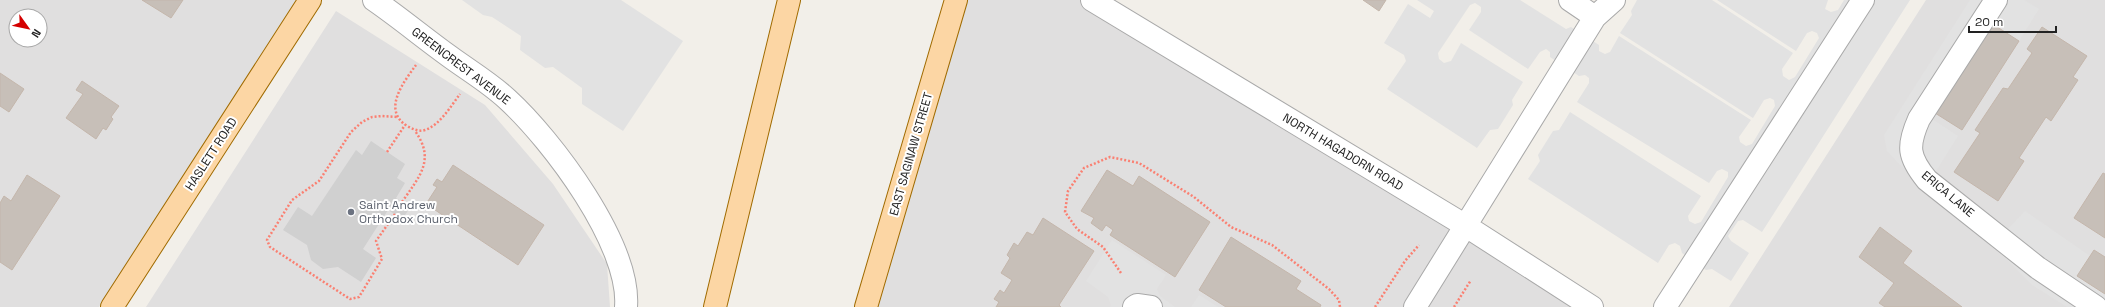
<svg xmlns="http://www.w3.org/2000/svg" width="2105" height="307" viewBox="0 0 2105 307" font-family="'Space Grotesk',sans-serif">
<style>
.residential{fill:#e0dfdf;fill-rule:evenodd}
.religious{fill:#d0d0d0}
.parking{fill:#e2e2e2}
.building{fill:#c7bfb8;stroke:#c4b6ab}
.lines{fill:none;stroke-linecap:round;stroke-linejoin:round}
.minor-casing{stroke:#a9a9a9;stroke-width:24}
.major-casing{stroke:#a06b00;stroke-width:24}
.path{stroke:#fa8072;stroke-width:2.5;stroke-dasharray:2 2;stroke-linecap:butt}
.minor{stroke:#fff;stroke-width:22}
.major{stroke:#fcd6a4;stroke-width:22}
.worship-dot{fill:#6b7280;stroke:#fff;stroke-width:1.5}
.labels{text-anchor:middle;stroke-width:4;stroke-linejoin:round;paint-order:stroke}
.street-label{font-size:12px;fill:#222;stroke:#fff}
.worship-label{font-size:12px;fill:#5b616d;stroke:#fff;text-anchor:start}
</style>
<rect width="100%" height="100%" fill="#f2efe9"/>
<path class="residential" d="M0,0H298L99,307H0ZM16,16H40V40H16Z
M955,0H1092L1592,307H866Z
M1926,0H2105V307H1729Z
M336,11L485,105L553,184L607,264L610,307H146Z"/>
<path class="religious" d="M371,141L405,164L397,178L405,183L396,198L410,208L402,219L388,210L363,249L376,258L361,282L338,267L323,269L311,260L307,245L283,230L298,207L312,216L356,150L362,155Z"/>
<path class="parking" d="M462,0H621L683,41L623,131L582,104V88L553,67L545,68L520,50L521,36L492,17L483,15Z
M1417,0H1520L1566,29L1571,27L1599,45V51L1605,54L1610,52L1619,36L1751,120L1739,137L1740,142L1746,146L1752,144L1775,106L1774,100L1770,98L1764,100L1753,118L1620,33L1632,15L1631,11L1637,0H1712L1793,53L1782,69L1783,76L1789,80L1795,77L1819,38L1817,33L1812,31L1807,33L1796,51L1717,0H1828L1825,9L1831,12L1838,10L1844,0H1910L1762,232L1743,220L1738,221L1728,236L1731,241L1749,253L1731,281L1712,269L1706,270L1682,253L1680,246L1675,243L1669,245L1658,263L1528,179L1540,161L1538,155L1553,131L1559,130L1570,112L1701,196L1688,216L1689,221L1695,224L1701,222L1728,177V172L1722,169L1717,171L1709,183L1577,102L1589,83V78L1585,75L1579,76L1550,57V52L1546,49L1540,52L1528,69L1469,30L1481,12V7L1475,3L1470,5L1438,53L1439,59L1444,63L1451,61L1461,43L1523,82L1512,100L1513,105L1498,129L1490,130L1477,148L1387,89L1406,61L1404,55L1384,43L1408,4L1430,18L1434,11Z
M1970,0H2024L2039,9L2019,41L1992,23L1932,119L1958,136L1936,171V178L1924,190L1887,151L1884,135Z
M2025,211L2090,256L2077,276L2105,294V307H2067L2032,285L1988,241L2007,230Z
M1112,240L1166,275L1157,289L1160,296L1175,307H1110L1111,305L1108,297L1086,281Z
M1199,295L1218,307H1191Z"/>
<path class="building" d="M142,0H183L171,18Z
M1363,0H1386L1379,11Z
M1991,23L2019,41L1962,130L1935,113Z
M2042,27L2087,56L2073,77L2078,80L2051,121L2046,117L2019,158L2024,161L1998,201L1954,172L1980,133L1975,130L2003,88L2008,89L2032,53L2027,49Z
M0,73L24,89L9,112L0,106Z
M82,81L119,106L111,117L113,119L106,130L103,128L96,139L66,118L83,94L76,90Z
M453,165L544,225L518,265L426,204L437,187L433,185L437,179L442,182Z
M1107,170L1133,186L1139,176L1210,222L1175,277L1110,235L1113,230L1106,225L1102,231L1091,223L1094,218L1081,211Z
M2103,173L2105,174V238L2074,218Z
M27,175L60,196L12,270L0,262V203L4,196L11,201Z
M1043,218L1094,251L1059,305L1061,307H996L999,302L994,299L1000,290L1004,293L1012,280L1001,273L1010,258L1007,255L1014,243L1018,246L1027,232L1033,235Z
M1880,227L1912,251L1903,263L1962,307H1885L1879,303L1894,283L1859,257Z
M1231,237L1301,281L1296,289L1321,305L1320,307H1226L1199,290Z
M2094,250L2105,257V294L2077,276Z"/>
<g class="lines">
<defs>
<path id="minor" d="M374,0C400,18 424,38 449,56C468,70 490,83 507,99C552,140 631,245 626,307
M1092,0L1466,226L1592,307
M1570,0L1595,17
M1996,0L1919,119C1907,146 1908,157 1927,180L2038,268L2096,307
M1134,307L1137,305L1151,307
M1415,307L1595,17L1614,0
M1665,307L1863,0"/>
<path id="major" d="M112,307L310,0
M715,307L789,0
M866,307L956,0"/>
</defs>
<use href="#minor" class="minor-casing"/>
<use href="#major" class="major-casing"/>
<path class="path" d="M416,65C403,83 382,110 407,126C413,129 419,132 425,130C440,125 451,106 460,94
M387,152L405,125
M402,202C419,177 436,160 415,131
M395,214L376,241L382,259L359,297L350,299L270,247L267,240L292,200L319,181L351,132L362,122L372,117L382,116L397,117
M1121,273L1103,247L1077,229L1065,212L1068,191L1084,168L1110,157L1139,163L1194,197L1231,227L1272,245L1329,289L1339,300L1340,307
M1375,307L1405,261L1419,245
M1454,307L1471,280"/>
<use href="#minor" class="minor"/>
<use href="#major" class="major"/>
</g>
<circle class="worship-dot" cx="351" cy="212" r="4"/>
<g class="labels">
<g class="street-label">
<text transform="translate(461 66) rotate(37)" y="4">GREENCREST AVENUE</text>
<text transform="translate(1343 152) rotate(31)" y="4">NORTH HAGADORN ROAD</text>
<text transform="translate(211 154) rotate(-57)" y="4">HASLETT ROAD</text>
<text transform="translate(911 154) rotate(-74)" y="4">EAST SAGINAW STREET</text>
<text transform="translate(1948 194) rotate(40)" y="4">ERICA LANE</text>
</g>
<g class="worship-label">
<text x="359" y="209">Saint Andrew<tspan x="359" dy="14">Orthodox Church</tspan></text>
</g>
</g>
<g transform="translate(28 28) rotate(123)"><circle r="19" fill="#ffffff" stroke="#a7a7a7"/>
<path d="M0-3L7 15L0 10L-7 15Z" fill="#d40000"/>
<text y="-6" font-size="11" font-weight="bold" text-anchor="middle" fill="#222222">N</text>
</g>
<path d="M1969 26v6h87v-6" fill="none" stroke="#222222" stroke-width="2"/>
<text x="1975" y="26" font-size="12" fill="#222222" stroke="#ffffff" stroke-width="3" paint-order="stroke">20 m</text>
</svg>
